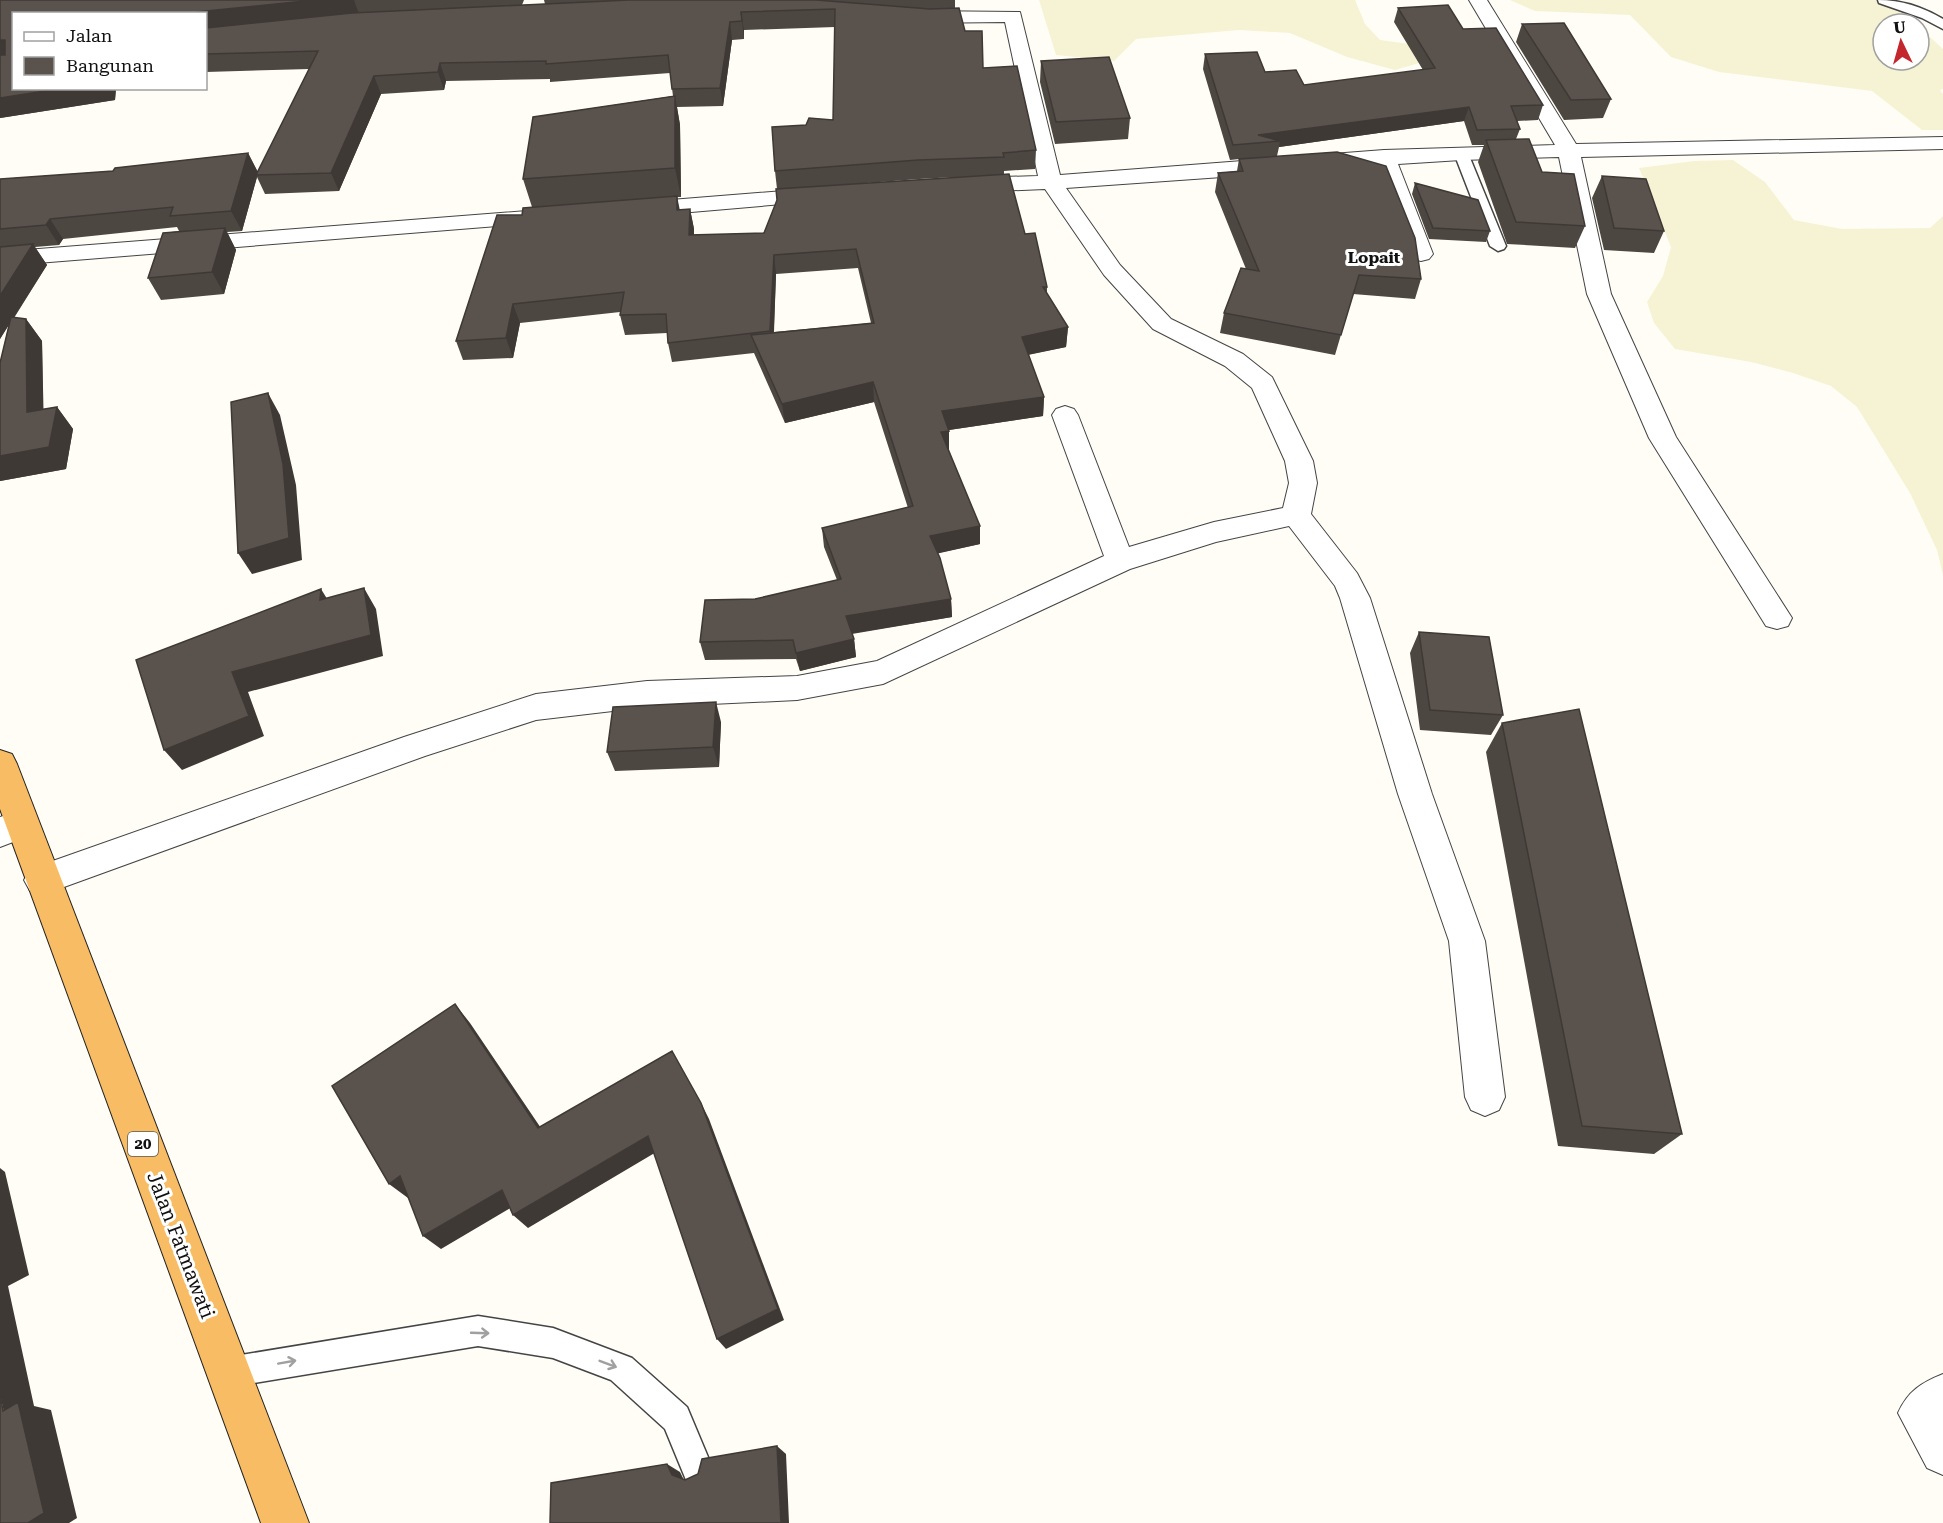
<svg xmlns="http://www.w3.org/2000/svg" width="1943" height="1523" viewBox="0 0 1943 1523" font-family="'Roboto Serif',serif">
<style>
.farmland{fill:#f6f3d4}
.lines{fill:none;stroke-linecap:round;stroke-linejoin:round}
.service-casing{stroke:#444;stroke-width:3}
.minor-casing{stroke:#444;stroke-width:2}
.trunk-casing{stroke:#222;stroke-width:2}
.service{fill:#fff;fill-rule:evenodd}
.minor{fill:#fff;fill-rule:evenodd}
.trunk{fill:#f7bc64;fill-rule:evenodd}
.wall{fill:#4d4742;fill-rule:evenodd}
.shaded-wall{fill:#3f3936}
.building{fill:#5a524d;stroke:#3f3936;stroke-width:1.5}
.oneway{stroke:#a0a0a0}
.labels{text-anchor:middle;stroke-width:6;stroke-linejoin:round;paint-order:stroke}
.shield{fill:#fff;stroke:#585858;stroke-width:1.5}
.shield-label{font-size:15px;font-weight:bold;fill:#111}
.far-quarter-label{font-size:16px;font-weight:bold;fill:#111;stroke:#fff}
.near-street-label{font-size:20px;fill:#111;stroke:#fff}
</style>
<rect width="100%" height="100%" fill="#fffdf5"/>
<path class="farmland" d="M1039,0H1355L1365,24L1380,40L1438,48L1426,61L1395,70L1347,57L1290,33L1239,30L1136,39L1114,61L1056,55Z
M1510,0H1892L1916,24H1883V60H1919V27L1943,49V89L1940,90L1943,94V130H1922L1872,91L1719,72L1671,57L1630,15L1535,11Z
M1733,160L1765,182L1794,220L1842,229L1930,228L1943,216V575L1937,550L1910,493L1857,407L1831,386L1793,373L1751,362L1675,349L1654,323L1647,302L1663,276L1671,247L1639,168L1694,161Z"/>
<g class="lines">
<defs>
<path id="service" d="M1878,0C1901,0 1923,7 1943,19V29L1922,18L1879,3Z
M1461,149L1468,153L1506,246L1504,249L1498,251L1490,246L1454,153Z
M478,1316L553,1328L632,1358L687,1407L713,1469L708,1480L697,1485L686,1480L665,1429L611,1380L553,1358L478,1346L229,1387L218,1383L214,1372L218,1361L229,1357Z"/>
<path id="minor" d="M1469,0H1487L1576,144L1943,137V149L1581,157L1611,294L1676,437L1792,618L1788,626L1777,629L1766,626L1649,438L1587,294L1559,157L1461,160L1398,164L1433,254L1429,259L1421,261L1413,259L1409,254L1376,166L1066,188L1120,265L1171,319L1243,354L1272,377L1313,461L1317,483L1311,514L1357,573L1370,598L1432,794L1485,941L1505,1097L1499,1110L1485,1116L1471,1110L1465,1097L1449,941L1398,794L1340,598L1335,586L1289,526L1216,542L1130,569L883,684L797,700L647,707L536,720L425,756L42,895L30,891L24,880L30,869L404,737L536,694L647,681L797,676L877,661L1104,556L1052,415L1056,409L1065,406L1074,409L1078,415L1129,547L1214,522L1283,508L1289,483L1285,461L1252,388L1225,366L1153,329L1104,275L1045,189L968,192L960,190L957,185L960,180L968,178L1038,176L1005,22L918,23L911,21L908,17L911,13L918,11L1020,12L1060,175L1384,150L1555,145Z
M821,188L829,190L832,195L829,200L633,217L625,215L622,210L625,205L633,203Z
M540,210L548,212L551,217L548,222L0,266V252Z
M22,810L34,814L39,824L34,834L0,847V817Z
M1943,1374V1475L1927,1468L1898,1413C1908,1391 1921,1383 1943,1374Z"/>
<path id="trunk" d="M0,750L12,754L17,764L309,1523H261L0,809Z"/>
</defs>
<use href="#service" class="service-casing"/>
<use href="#minor" class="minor-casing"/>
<use href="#trunk" class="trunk-casing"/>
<use href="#service" class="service"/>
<use href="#minor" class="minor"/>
<use href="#trunk" class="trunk"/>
</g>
<path class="wall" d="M0,0H524L522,5L545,4L544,0H955V8H959L965,31H982L983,68L1017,66L1036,150L1035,169L1004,171V174H1009L1025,234L1035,233L1047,287V294L1068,327L1066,347L1028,355L1044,397L1043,416L949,430V450H948L980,526V544L938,553L951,599L952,617L852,634L854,639L856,657L800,671L796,659L705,660L700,642L705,600L755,599L837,580L824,547L822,528L908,508L874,402L785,423L754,353L672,362L668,343L667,333L625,335L620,315V312L520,323L513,358L463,360L456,341L497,215H522L523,208L532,207L523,179L533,117L673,96L670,73L550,82V79L446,81L444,90L381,94L339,191L265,194L257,177L242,231L227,232L236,250L224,294L161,300L148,278L163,233L179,231L177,227L63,239L59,245L35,247L47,265L14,318L26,319L42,341L43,409L57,407L73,429L66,469L0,481V363L9,324L0,339V179L113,171L115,168L248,153L258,172L309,69L206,72V14H14V88H116L115,100L0,118ZM835,27L833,120L809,118L806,125L772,127L775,171L777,189H776L777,200L764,233L694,235V229L690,209L679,210L677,197H681L680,125L677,107L723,106L732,40L744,39V30ZM955,177L853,184L919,179ZM858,268L871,323L774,332L776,274Z
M1398,8L1463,29L1543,105L1538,120L1517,121L1520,129L1516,139L1585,226L1575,248L1507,244L1478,162L1484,145H1472L1464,121L1279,147L1277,156L1421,279L1415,299L1353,294L1335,355L1220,333L1224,313L1246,269L1215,192L1218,173L1237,171L1239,159L1230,160L1203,69L1205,54L1265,72L1304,85L1423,70L1394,22Z
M1522,24L1611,99L1603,118L1564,120L1516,42Z
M1041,61L1130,118L1128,139L1055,144L1040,82Z
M1602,176L1664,231L1654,253L1604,250L1592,198Z
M1415,183L1490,231L1486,242L1429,239L1412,194Z
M1419,632L1503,715L1491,735L1420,730L1410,653Z
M721,722L719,767L615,771L607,752Z
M1502,723L1682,1134L1654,1154L1558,1146L1486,752Z"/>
<path class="shaded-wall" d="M315,0H354L359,14L206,32V14H197V12Z
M741,12L744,30V39Z
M730,22L732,40L723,106L720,88Z
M0,40H5L14,54L0,59Z
M440,63L446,81L444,90L438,72Z
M374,76L381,94L339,191L331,173Z
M64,88H116L115,100L0,118V98Z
M675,96L680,125L681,197L675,168Z
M1469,107L1464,121L1279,147L1280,141L1258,135Z
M248,153L258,173L256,175L257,177L242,231L231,211Z
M677,196L681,216L677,210Z
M690,209L694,229L693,255L689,235Z
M50,219L63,239L59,245L46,225Z
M225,228L236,250L224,294L212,272Z
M33,244L47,265L0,339V296Z
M774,255L776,274L773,350L770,331Z
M513,304L520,323L513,358L506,338Z
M26,319L42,341L44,434L27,412Z
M1068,327L1066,347L1021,356L1022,337Z
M873,382L874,402L785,423L782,404Z
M268,393L280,415L296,485L302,560L252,574L238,553Z
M1044,397L1043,416L942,431V411Z
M57,407L73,429L66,469L0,481V456Z
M949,431V450L941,451V432Z
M980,526V544L931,555L930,536Z
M364,588L376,609L383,656L248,692L264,736L182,770L164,750L232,672Z
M321,589L334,610L320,600Z
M951,599L952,617L848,634L846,616Z
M854,639L856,657L800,671L796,653Z
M716,702L721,722L719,767L713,747Z
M455,1004L470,1023L551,1143L538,1128Z
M701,1103L709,1119L784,1320L726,1349L717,1339Z
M648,1136L658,1151L528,1228L513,1215Z
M0,1168L5,1172L29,1275L8,1286L34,1406L51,1410L77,1518L69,1523H28L0,1394Z
M400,1176L418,1191L408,1198L389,1184Z
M502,1190L517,1204L441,1249L423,1236Z
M777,1446L786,1454L789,1523H781Z
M667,1464L680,1472L685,1482L672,1475Z"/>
<path class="building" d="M0,0H315L197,12V14H14V88H64L0,98V55H5V40H0Z
M629,0H816L930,9L959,8L965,31H982L983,68L1017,66L1036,150L1003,153L1004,157L918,160L775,171L772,127L806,125L809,118L833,120L835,9L741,12L742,21L730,22L720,88L672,89L668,55L546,64V61L440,63L438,72L374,76L331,173L256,175L318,51L206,54V28L352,13Z
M1448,5L1463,29L1496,28L1543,105L1511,106L1520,129L1477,130L1469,107L1258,135L1280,141L1233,145L1205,54L1257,52L1265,72L1296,70L1304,85L1435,68L1398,8Z
M1564,23L1611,99L1571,100L1522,24Z
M1109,57L1130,118L1056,122L1041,61Z
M675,96V168L523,179L533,117Z
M1529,139L1542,172L1574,174L1585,226L1516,222L1486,140Z
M1337,152L1386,166L1415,238L1421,279L1359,275L1341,335L1224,313L1241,268L1259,271L1218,173L1243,171L1239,159Z
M248,153L231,211L170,216L173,207L50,219L46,225L0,229V179L113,171L115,168Z
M1009,174L1025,234L1035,233L1047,287H1043L1068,327L1022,337L1044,397L942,411L949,431L941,432L980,526L930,536L940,558L951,599L846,616L854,639L796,653L793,640L700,642L705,600L755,599L841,579L822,528L913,506L873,382L782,404L751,335L874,323L856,249L774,255L770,331L668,343L666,314L620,315L624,292L513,304L506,338L456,341L497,215H522L523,208L677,196V210L690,209L689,235L764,233L777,200L776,189Z
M1602,176L1646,179L1664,231L1614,228Z
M1415,183L1478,200L1490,231L1433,228Z
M225,228L212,272L148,278L163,233Z
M33,244L0,296V247Z
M11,317L26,319L27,412L57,407L49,447L0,456V363Z
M268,393L283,464L289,538L238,553L231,402Z
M364,588L371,635L232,672L249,716L164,750L136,660L321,589L320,600Z
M1419,632L1489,637L1503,715L1430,710Z
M716,702L713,747L607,752L613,707Z
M1579,709L1682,1134L1582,1126L1502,723Z
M455,1004L538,1128L672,1051L701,1103L778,1309L717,1339L648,1136L513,1215L502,1190L423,1236L400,1176L389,1184L332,1086Z
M0,1394L3,1411L18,1402L44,1513L28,1523H0Z
M777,1446L781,1523H550L551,1483L667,1464L672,1475L685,1480L698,1474L702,1459Z"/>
<defs><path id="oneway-shaft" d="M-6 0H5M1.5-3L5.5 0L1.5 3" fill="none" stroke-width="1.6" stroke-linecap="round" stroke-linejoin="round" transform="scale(1.5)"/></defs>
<g class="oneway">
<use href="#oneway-shaft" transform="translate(480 1333) rotate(2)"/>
<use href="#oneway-shaft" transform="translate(287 1362) rotate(-10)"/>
<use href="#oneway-shaft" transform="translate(608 1364) rotate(21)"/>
</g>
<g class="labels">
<rect class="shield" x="128" y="1132" width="30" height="24" rx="4.5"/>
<g class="shield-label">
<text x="143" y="1149">20</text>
</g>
<g class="far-quarter-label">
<text x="1374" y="263">Lopait</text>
</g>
<g class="near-street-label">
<text transform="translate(181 1245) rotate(69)" y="7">Jalan Fatmawati</text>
</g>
</g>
<rect x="12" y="12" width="195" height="78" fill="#ffffff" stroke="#a0a0a0" stroke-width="1.5"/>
<rect x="24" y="32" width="30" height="9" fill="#ffffff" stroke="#a0a0a0" stroke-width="1.5"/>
<text x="66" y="42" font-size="18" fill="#111111">Jalan</text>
<rect x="24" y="57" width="30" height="18" fill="#5a524d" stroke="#a0a0a0" stroke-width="1.5"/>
<text x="66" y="72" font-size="18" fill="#111111">Bangunan</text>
<g transform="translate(1901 42) rotate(355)"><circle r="28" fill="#ffffff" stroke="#a0a0a0" stroke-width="1.5"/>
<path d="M0-4.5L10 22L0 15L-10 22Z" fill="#c4262e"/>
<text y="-9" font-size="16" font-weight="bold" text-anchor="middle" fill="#111111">U</text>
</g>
</svg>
